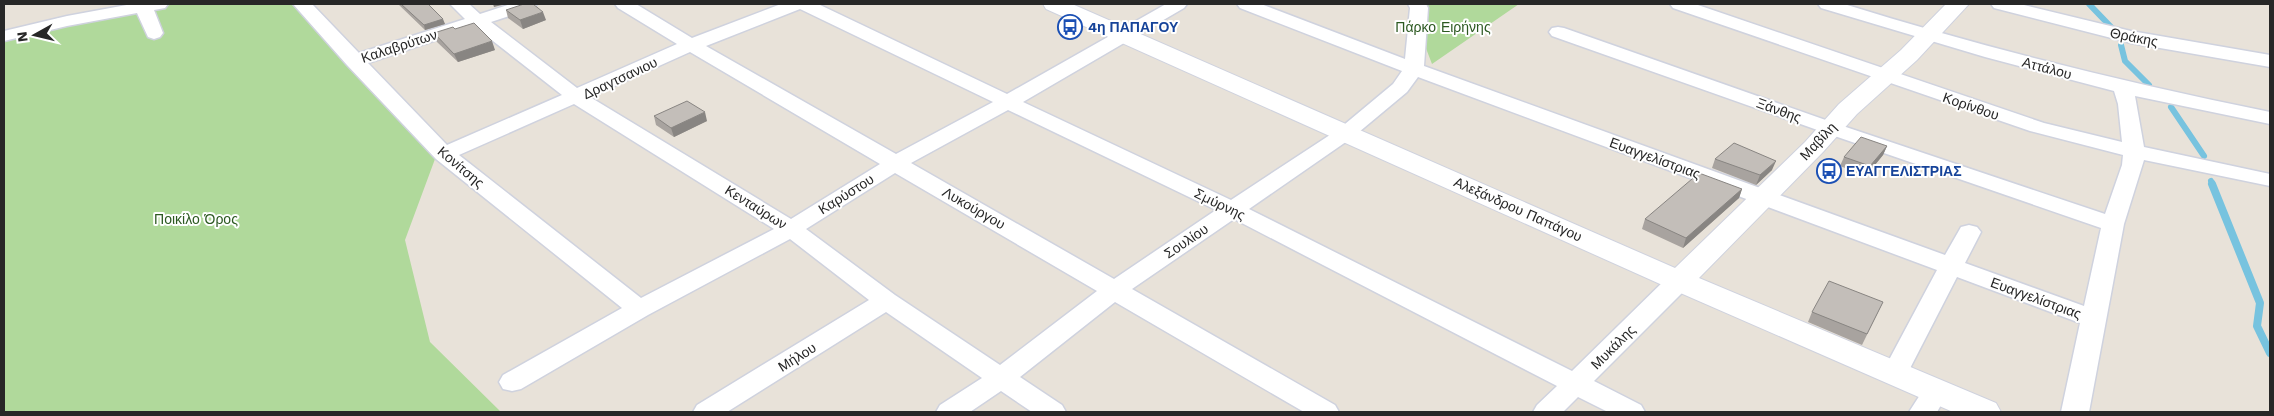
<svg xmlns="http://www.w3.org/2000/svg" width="2274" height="416" viewBox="0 0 2274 416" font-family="'Work Sans',sans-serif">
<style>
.green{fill:#b0d99b}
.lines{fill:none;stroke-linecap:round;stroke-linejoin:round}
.stream-far1{stroke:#77c3df;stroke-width:6}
.stream{stroke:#77c3df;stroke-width:8}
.minor-casing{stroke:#cfd2de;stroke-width:3}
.tertiary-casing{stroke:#cfd2de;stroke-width:2}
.minor{fill:#fff;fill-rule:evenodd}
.tertiary{fill:#fff;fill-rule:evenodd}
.wall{fill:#a8a39f}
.shaded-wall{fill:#888582}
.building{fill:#c3beb9;stroke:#888582}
.labels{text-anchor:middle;stroke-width:4;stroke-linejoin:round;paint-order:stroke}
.transit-label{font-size:14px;font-weight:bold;fill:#164399;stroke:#fff;text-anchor:start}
.park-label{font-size:14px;fill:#2c5921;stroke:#fff}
.street-label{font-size:14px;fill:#272727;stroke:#fff}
</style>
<rect width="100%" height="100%" fill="#e8e2d9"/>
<path class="green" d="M173,4H294L435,159L405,240L430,342L501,412H4V38Z
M1409,4H1519L1432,64Z"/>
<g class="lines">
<path class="stream-far1" d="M2089,4L2113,29
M2121,45L2125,61L2149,85
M2171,107L2204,156
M2211,181L2213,185"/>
<path class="stream" d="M2212,184L2260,303L2257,326L2270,353"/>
<defs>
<path id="minor" d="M132,4H168L165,8L154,10L163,33L160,37L154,39L148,37L137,13L67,26L4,41V31L67,16Z
M293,4H312L359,53L465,19L450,4H469L480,14L511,4H537L534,8L491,22L577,88L677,44L618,8L615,4H636L692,38L781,4H818L1007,94L1166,4H1187L1184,8L1023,102L1231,200L1339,129L1393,84L1402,71L1240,8L1237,4H1261L1405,59L1410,8L1408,4H1426L1428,8L1424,66L1945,255L1961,227L1969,225L1977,227L1981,232L1965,263L2084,306L2101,228L1823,132L1552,36L1549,32L1552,28L1558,27L1564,28L1837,124L2105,214L2122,165L2123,155L2030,131L1673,8L1670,4H1695L2044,123L2122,142L2118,104L2114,91L1985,57L1821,8L1818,4H1844C1985,48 2126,83 2270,112V124L2135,96L2144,147L2270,174V186L2144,160L2124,224L2089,412H2061L2080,323L1957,277L1904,380L1895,382L1886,380L1882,373L1937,270L1418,77L1407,92L1353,137L1249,209L1572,371L1670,275L1679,273L1688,275L1691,281L1688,287L1594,381L1641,405L1645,412H1608L1578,397L1563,412H1533L1537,405L1557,386L1234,219L1132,289L1335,405L1339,412H1304L1115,302L1020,377L1062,405L1066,412H1032L1001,391L970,412H936L940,405L982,378L886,312L727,412H693L697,405L869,300L790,239L648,315L521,389L512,391L503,389L499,382L503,375L622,308L436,159L347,65ZM800,9L993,102L896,154L706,46ZM475,27L562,95L447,145L368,63ZM690,52L880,164L791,219L590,97ZM574,104L774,229L641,298L459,155ZM1008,110L1216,210L1114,279L911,163ZM895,173L1097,291L1000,365L895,295L806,229Z
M1991,4H2020L2131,31L2270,55V67L2131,43L1994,8Z
M1936,381L1945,384L1949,391L1937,412H1909L1927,384Z"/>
<path id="tertiary" d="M1043,4H1072L1675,268L1805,142L1839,104L1901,50L1946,4H1969L1917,60L1857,114L1823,152L1699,278L1996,403L2001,412H1953L1669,288L1046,9Z"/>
</defs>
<use href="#minor" class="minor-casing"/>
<use href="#tertiary" class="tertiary-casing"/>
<use href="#minor" class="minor"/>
<use href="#tertiary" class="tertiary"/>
</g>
<path class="wall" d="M398,4H428L445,24L425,30Z
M506,10L546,20L523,29L508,18Z
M455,29L495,50L458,62L437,42L434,33Z
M654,116L707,121L674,137L656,125Z
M1887,146L1883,155L1866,176L1840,166L1844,157Z
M1715,159L1772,170L1756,185L1712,168Z
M1742,189L1739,198L1683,248L1642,229L1645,219Z
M1883,302L1862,345L1808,322L1812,312Z"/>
<path class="shaded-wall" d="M493,4H506L494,7Z
M543,12L546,20L523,29L520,20Z
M443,19L445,24L425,30L424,25Z
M492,41L495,50L458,62L454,54Z
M705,112L707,121L674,137L671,128Z
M1887,146L1883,155L1866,176L1870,166Z
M1776,161L1772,170L1756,185L1760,175Z
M1742,189L1739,198L1683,248L1686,238Z"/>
<path class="building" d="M401,4H428L443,19L424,25Z
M524,4H533L543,12L520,20L506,10Z
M474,23L492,41L454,54L434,33L453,27L455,29Z
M687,101L705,112L671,128L654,116Z
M1861,137L1887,146L1870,166L1844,157Z
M1734,143L1776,161L1760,175L1715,159Z
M1699,173L1742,189L1686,238L1645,219Z
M1829,281L1883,302L1867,334L1812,312Z"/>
<defs>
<symbol id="bus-ring" viewBox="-11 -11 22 22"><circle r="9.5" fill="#fff" stroke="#1a4fb4" stroke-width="1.5"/><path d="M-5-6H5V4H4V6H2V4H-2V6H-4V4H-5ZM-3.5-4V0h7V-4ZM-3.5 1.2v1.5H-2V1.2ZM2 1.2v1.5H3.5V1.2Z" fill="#1a4fb4"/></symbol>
</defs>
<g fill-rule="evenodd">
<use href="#bus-ring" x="1056" y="13" width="28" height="28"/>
<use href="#bus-ring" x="1815" y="157" width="28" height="28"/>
</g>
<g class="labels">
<g class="transit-label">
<text x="1088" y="32">4η ΠΑΠΑΓΟΥ</text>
<text x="1846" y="176">ΕΥΑΓΓΕΛΙΣΤΡΙΑΣ</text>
</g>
<g class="park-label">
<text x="1443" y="32">Πάρκο Ειρήνης</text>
<text x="196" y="224">Ποικίλο Όρος</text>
</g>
<g class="street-label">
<text transform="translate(2134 37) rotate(11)" y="5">Θράκης</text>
<text transform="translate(399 46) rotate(-18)" y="5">Καλαβρύτων</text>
<text transform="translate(2047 68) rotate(15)" y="5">Αττάλου</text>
<text transform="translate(620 78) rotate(-25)" y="5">Δραγτσανιου</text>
<text transform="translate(1971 106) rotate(19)" y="5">Κορίνθου</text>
<text transform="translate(1779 110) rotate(20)" y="5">Ξάνθης</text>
<text transform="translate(1818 141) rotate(-47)" y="5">Μαβίλη</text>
<text transform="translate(1655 158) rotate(20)" y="5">Ευαγγελίστριας</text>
<text transform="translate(461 167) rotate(40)" y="5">Κονίτσης</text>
<text transform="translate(846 194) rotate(-32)" y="5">Καρύστου</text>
<text transform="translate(1220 204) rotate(26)" y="5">Σμύρνης</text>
<text transform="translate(756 207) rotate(32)" y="5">Κενταύρων</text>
<text transform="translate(974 208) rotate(30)" y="5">Λυκούργου</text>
<text transform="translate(1518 209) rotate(24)" y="5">Αλεξάνδρου Παπάγου</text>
<text transform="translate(1186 241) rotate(-34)" y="5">Σουλίου</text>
<text transform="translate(2036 298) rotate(20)" y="5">Ευαγγελίστριας</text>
<text transform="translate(1613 347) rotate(-45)" y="5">Μυκάλης</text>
<text transform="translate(797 357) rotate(-32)" y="5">Μήλου</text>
</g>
</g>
<rect width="2274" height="416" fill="none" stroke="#272727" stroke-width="10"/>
<g transform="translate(35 35) rotate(262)" stroke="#ffffff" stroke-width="4" paint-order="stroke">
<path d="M0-4L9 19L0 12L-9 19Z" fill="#272727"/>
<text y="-8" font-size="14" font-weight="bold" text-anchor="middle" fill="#272727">N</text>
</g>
</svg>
